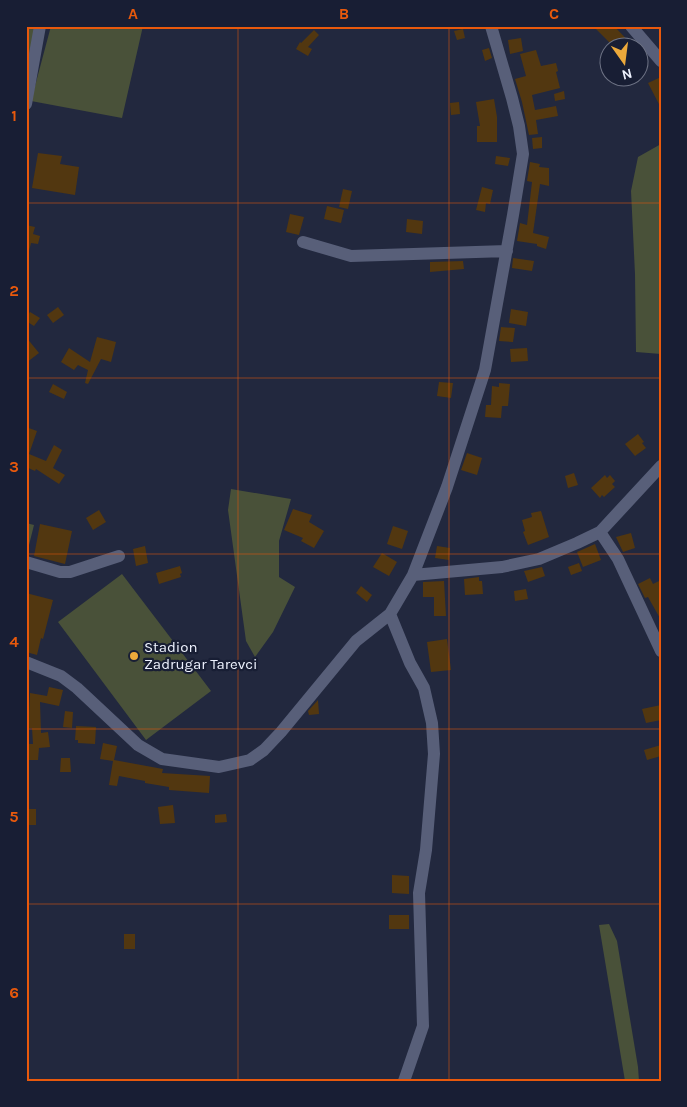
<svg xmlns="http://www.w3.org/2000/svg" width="687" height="1107" viewBox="0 0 687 1107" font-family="Karla,sans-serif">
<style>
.green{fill:#495139}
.building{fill:#523710}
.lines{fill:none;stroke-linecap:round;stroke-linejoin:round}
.minor{stroke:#585f79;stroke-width:12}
.grid{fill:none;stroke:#e8590c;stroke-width:1;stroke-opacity:0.55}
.poi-dot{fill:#eca93b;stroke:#181e34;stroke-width:2}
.labels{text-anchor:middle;stroke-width:4.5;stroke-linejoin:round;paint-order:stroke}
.poi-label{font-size:15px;fill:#eef2fe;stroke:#181e34;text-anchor:start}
.neatline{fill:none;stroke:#e8590c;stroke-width:2}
.grid-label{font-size:16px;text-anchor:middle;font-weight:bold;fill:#e8590c}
</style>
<rect width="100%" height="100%" fill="#22283e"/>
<path class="green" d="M26,26L36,27L26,82Z
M51,26H143L122,118L31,101Z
M661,144V354L636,352L635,274L631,191L638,157Z
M231,489L291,499L279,541V577L295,587L273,632L255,657L246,641L228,510Z
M26,523L34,525L28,549H26Z
M122,574L211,691L146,740L58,622Z
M609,924L617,941L638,1067L639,1081H625L599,925Z"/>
<path class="building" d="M593,26H614L635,48H615Z
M463,29L465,38L457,40L454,31Z
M314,30L319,35L308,47L312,49L308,56L296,49L300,42L301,43Z
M521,38L523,51L510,54L508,40Z
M489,48L492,58L485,61L482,50Z
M536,50L541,66L556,63L558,71L556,72L560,88L532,95L535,110L556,106L558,116L536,120L538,134L529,135L522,102L515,79L526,76L520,54Z
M661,77V108L648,83Z
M564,91L565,99L555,101L554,94Z
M494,99L497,117V142H477V126H480L476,102Z
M459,102L460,114L451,115L450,103Z
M542,137V148L533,149L532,138Z
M38,153L62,156L60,164L79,167L75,195L32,188Z
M496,156L510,158L508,166L495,164Z
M530,162L540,164L539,167L549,168V186L540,184L533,233L549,237L546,249L537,246V244L517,241L520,223L527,225L532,182L527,181Z
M482,187L493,190L490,204L486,203L485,212L476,210Z
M343,189L352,191L348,209L339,207Z
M327,206L344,210L341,223L324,219Z
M290,214L304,217L299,235L286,232Z
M407,219L423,221L422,234L406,232Z
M26,225L35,227L33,234L40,236L38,244L31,243L29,251L26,250Z
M513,258L534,261L532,271L512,268Z
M463,261L464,269L430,272V262Z
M58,307L64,315L53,323L47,315Z
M511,309L528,312L526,326L509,323Z
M30,312L40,318L34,326L26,321V317Z
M501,327L515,328L513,342L499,341Z
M26,337L39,353L26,363Z
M97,337L116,342L111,362L101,359L88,384L85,383L88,370L78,365L74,370L61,362L69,348L90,362Z
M527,348L528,361L511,362L510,349Z
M439,382L453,383L451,398L437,396Z
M499,383L510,384L508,406H502L501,418L485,417L486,405H491L492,386L499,387Z
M53,384L67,392L64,399L49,392Z
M26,427L37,431L29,454L46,461L54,445L62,450L53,468L65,475L59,484L36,469L35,471L26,467Z
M638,434L644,442L642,443L646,448L635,456L625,444Z
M467,453L482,458L477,475L461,470Z
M574,473L578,485L568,488L565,476Z
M605,475L607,478L610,475L615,481L612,484L615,487L604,497L602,495L600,498L591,488Z
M293,509L312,515L309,522L324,531L314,548L301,541L303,538L284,530Z
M99,510L106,522L93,530L86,518Z
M541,511L549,537L528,545L523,532L525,531L522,520L532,517L531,513Z
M40,524L72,531L65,564L34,556Z
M393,526L408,531L402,549L387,544Z
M631,533L635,548L623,552L616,537Z
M595,544L601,560L583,567L577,552Z
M145,546L148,563L136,566L133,549Z
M437,546L450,548L449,560L435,558Z
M382,553L397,562L389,576L373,567Z
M579,563L582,571L571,575L568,567Z
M180,566L182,573L180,574L181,577L159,584L156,573Z
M542,567L545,576L528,582L524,571Z
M479,577V581H482L483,594L465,595L464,579Z
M650,578L653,584L661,580V620L648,597L645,598L638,584Z
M444,581L446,616H434V597H423V582Z
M361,586L372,595L367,602L356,593Z
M526,589L528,599L515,601L514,591Z
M26,593L53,600L43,639L41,638L37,655L26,652Z
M447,639L451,670L431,672L427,642Z
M49,687L63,690L59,706L40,702L41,733L48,732L50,747L39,748L38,760H26V744H33L32,728H26V713L29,712L30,693L47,696Z
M318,700L319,714L309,715L308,711Z
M661,705V720L646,723L642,709Z
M65,711L73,712L72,728L63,727Z
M76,726L96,727L95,744L78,743V740H75Z
M103,743L117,746L114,760L163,769L162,773L210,776L209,793L169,790V787L145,783V781L119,776L117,786L109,785L113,761L100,759Z
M661,745V756L647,760L644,750Z
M61,758H70L71,772H60Z
M173,805L175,823L160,824L158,807Z
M26,809H36V825H26Z
M226,814L227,822L215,823V815Z
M392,875L409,876V894L392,893Z
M389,915H409V929H389Z
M124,934H135V949H124Z"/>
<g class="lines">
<path class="minor" d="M631,26L661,61
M26,104L40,26
M303,242L351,256L507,251
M600,532L618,559L661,651
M26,562L60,572H70L119,556
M413,575L447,487L485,370L513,215L523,154L519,126L512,98L491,26
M390,614L410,663L424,688L432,723L434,754L426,850L419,893L423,1026L404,1081
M26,662L61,676L77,688L138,745L162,759L219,767L250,760L264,750L281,732L356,641L390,614L413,575L502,567L539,559L577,543L600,532L661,466"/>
</g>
<path class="grid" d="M238,26V1081M449,26V1081M26,203H661M26,378H661M26,554H661M26,729H661M26,904H661"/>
<circle class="poi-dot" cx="134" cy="656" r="5"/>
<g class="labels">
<g class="poi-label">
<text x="144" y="652">Stadion<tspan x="144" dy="17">Zadrugar Tarevci</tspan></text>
</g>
</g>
<rect width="687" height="1107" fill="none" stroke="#181e34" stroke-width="55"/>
<g transform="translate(624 62) rotate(166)"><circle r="24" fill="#181e34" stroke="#6e7385"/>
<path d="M0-4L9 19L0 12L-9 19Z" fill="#eca93b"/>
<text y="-8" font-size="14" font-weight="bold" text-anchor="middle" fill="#eef2fe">N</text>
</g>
<rect x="28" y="28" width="632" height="1052" class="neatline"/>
<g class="grid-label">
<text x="133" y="19">A</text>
<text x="344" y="19">B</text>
<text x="554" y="19">C</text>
<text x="14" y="121">1</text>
<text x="14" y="296">2</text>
<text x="14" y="472">3</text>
<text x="14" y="647">4</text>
<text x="14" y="822">5</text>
<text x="14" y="998">6</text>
</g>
</svg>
